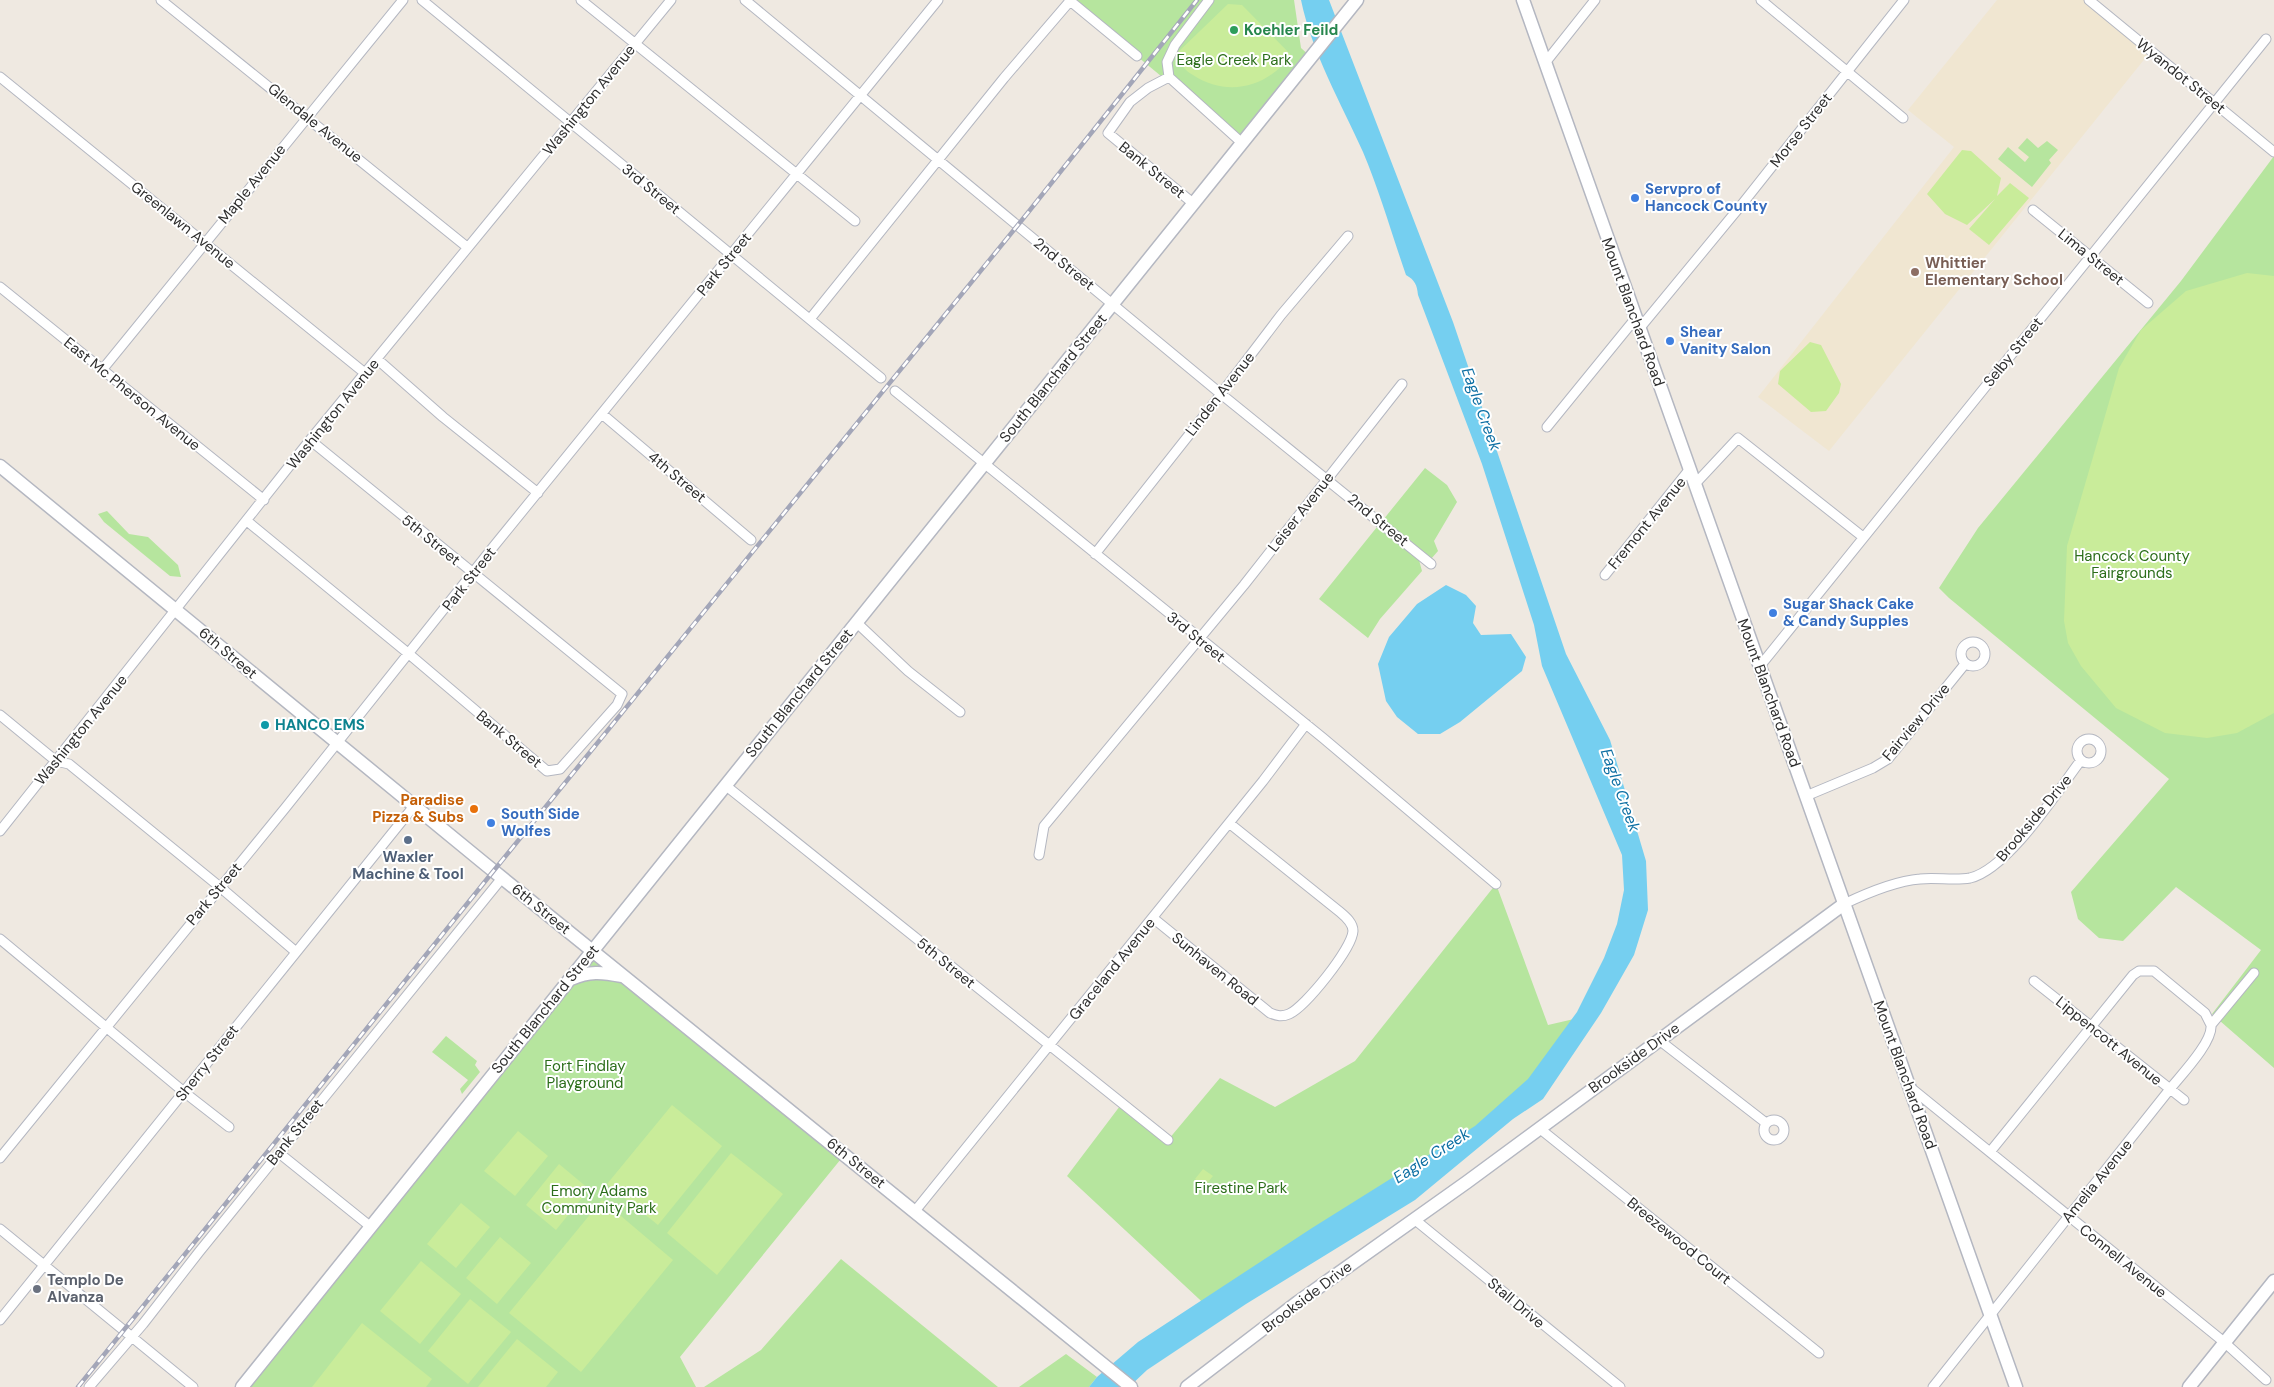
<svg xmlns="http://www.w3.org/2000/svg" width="2274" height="1387" viewBox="0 0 2274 1387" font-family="'DM Sans',sans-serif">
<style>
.education{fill:#f0e6d1}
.green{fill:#b6e59e}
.pitch{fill:#c9ec9a}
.water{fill:#75cff0}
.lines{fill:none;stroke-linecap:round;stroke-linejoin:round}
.street-casing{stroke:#b4b7c1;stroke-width:11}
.secondary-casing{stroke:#b4b7c1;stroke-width:15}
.street{stroke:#fff;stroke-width:9}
.secondary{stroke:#fff;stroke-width:12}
.rail-casing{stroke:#a3a6b8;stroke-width:4.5}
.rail{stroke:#fff;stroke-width:2.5;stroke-dasharray:8;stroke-linecap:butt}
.leisure-dot{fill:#2e9e5b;stroke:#fff;stroke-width:2}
.shop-dot{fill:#3f7fe0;stroke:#fff;stroke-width:2}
.education-dot{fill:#8d6e63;stroke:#fff;stroke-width:2}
.culture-dot{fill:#0f9aa8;stroke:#fff;stroke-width:2}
.food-dot{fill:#e8710a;stroke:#fff;stroke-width:2}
.service-dot{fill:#5c6f8a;stroke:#fff;stroke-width:2}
.worship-dot{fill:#6b7280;stroke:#fff;stroke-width:2}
.labels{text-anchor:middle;stroke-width:4;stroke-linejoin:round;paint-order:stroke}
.leisure-label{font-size:15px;font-weight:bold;fill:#27864d;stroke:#fff;text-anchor:start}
.park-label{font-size:15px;fill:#2c6e1b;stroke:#fff}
.street-label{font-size:15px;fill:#2e2e2e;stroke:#fff}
.shop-label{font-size:15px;font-weight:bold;fill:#366cbe;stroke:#fff;text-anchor:start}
.education-label{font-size:15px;font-weight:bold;fill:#785e54;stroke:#fff;text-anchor:start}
.culture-label{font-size:15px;font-weight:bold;fill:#0d838f;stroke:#fff;text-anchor:start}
.food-label{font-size:15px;font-weight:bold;fill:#c56008;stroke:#fff;text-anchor:end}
.service-label{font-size:15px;font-weight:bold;fill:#4e5e75;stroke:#fff}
.worship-label{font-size:15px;font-weight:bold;fill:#5b616d;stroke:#fff;text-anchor:start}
.water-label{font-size:16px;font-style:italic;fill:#0d6fa3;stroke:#fff}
</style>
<rect width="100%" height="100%" fill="#efe9e1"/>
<path class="education" d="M1997,0H2089L2151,51L1829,451L1758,397L1954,147L1908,110Z"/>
<path class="green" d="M1069,0H1294L1301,48L1311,57L1242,143Z
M2027,138L2038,148L2047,141L2058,150L2049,160L2051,163L2032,187L1998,159L2008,147L2025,162L2029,157L2018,148Z
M2274,156V1068L2212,1014L2261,950L2176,887L2123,941L2099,938L2078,919L2071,892L2169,779L1949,598L1939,588L1978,528L2181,281Z
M1425,468L1447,485L1457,502L1434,541L1438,551L1431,559L1383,520Z
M107,511L129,534L148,537L178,565L181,577L170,576L104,522L98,514Z
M1377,527L1419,560L1422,571L1380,619L1368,638L1319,599Z
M1496,884L1548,1025L1587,1016L1525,1099L1213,1312L1067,1176L1123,1102L1168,1140L1220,1078L1275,1107L1355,1061Z
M592,951L845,1154L680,1357L696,1387H242Z
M446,1036L477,1061L475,1065L480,1072L462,1094L460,1089L468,1080L432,1052Z
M841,1259L998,1387H704L761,1350Z
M1066,1354L1097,1377L1089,1387H1019Z"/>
<path class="pitch" d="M1228,4L1242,5L1291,55C1268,87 1228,98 1193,75C1185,71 1179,62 1174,56Z
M1962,150L1971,151L2001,178L1997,196L2010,183L2029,198L1989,245L1969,229L1995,199L1967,225L1945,214L1927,194Z
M2247,273L2274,276V713L2237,733L2207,738L2165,733L2116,708L2081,666L2068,643L2064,621L2067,546L2119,368L2141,330L2186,291Z
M1810,342L1821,345L1841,384L1839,393L1826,411L1811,412L1778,384L1780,371Z
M672,1105L722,1146L658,1225L607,1184Z
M518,1131L548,1156L515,1196L484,1171Z
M731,1153L783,1194L717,1275L667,1233Z
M559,1164L589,1189L556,1230L526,1205Z
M1203,1169L1213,1176L1204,1187L1195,1179Z
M602,1200L673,1260L581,1372L509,1313Z
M461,1203L490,1227L456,1268L427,1244Z
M500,1237L531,1263L497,1304L466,1278Z
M421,1261L461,1294L420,1344L380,1311Z
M470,1299L511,1332L468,1384L428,1351Z
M362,1323L432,1379L426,1387H312Z
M517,1339L558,1372L546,1387H478Z"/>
<path class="water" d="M1301,0H1329L1453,322L1566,654L1610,740L1646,861L1648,910L1634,955L1601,1013L1543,1099L1513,1119L1415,1200L1246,1304L1147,1370L1129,1387H1089L1097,1377L1138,1342L1312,1228L1475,1126L1528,1079L1577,1012L1604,958L1617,924L1624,890L1622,855L1542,666L1534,625L1482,464L1418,295C1417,285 1415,280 1406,275C1392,235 1380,192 1363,152C1341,103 1312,53 1301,0Z
M1446,585L1466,595L1476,606L1473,623L1481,635L1511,634L1526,657L1522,671L1460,722L1440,734H1418L1397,717L1386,701L1378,664L1389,637L1417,604Z"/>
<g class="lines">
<defs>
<path id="street" d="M161,0L467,247
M422,0L881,378
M581,0L855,221
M745,0L1221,394L1431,564
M1069,0L1137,56
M1761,0L1903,118
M2089,0L2274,152
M1545,63L1595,0
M0,77L366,374
M1169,77L1242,143
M1194,204L1108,133L1130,102L1148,88L1169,77L1167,62L1175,45L1209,0
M2033,210L2148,303
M0,287L264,500
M810,319L1004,78L1070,1
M1639,329L1743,203L1904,0
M377,359L443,417L538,493
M102,370L403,0
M895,391L1323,738L1496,884
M602,414L751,540
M1547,427L1635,319
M1695,484L1738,438L1863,537
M247,521L409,654L547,771L560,769L617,705L622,694L310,440
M1095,554L1211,407L1281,315L1348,236
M1605,575L1689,470
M856,622L908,671L960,712
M1961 654a12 12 0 1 1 24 0a12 12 0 1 1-24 0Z
M1760,666L2266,39
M0,715L56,761L69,764L220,887L296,952
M2077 751a12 12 0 1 1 24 0a12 12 0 1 1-24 0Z
M725,785L1168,1140
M1806,796L1873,768L1888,759L1965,664
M0,831L310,440L671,0
M1039,855L1044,826L1244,585L1402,384
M1844,904C1867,893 1895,881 1920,879C1936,877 1954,881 1970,878C2008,869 2057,792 2081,760
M1153,918L1270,1013C1277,1016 1282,1017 1289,1014C1305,1007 1352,949 1353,931C1353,923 1346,917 1340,912L1229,823
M0,939L184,1092L229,1127
M2034,981L2184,1100
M1659,1040L1766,1123
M1911,1088L2224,1342L2266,1380
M1764 1130a10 10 0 1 1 20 0a10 10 0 1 1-20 0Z
M1539,1128L1819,1353
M1990,1152L2133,975L2139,971H2154L2205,1013L2211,1025
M279,1153L371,1227
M0,1158L286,807L494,546L938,0
M915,1211L1263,781L1306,724
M1414,1219L1620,1387
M0,1229L193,1387
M0,1320L414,806
M89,1387L143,1324L199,1252L502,878
M1933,1387L2170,1089C2181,1075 2213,1042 2211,1025L2254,973"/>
<path id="secondary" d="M1523,0L2016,1387
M0,466L485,864L1131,1387
M571,979C589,971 602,972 621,976
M242,1387L1357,0
M1187,1387L1298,1302L1467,1182L1844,904
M2189,1387L2274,1281"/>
</defs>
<use href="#street" class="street-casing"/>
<use href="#secondary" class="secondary-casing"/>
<use href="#street" class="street"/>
<use href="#secondary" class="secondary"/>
<defs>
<path id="rail" d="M78,1387L487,879L1026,215L1197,0"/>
</defs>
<use href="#rail" class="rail-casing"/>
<use href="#rail" class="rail"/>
</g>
<circle class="leisure-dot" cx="1234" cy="30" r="5"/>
<g class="shop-dot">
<circle cx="1635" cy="198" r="5"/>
<circle cx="1670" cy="341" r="5"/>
<circle cx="1773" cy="613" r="5"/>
<circle cx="491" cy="823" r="5"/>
</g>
<circle class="education-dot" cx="1915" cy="272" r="5"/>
<circle class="culture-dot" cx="265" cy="725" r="5"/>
<circle class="food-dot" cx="474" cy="809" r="5"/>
<circle class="service-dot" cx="408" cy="840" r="5"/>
<circle class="worship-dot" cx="37" cy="1289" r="5"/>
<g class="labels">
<g class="leisure-label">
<text x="1244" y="35">Koehler Feild</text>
</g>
<g class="park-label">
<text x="1234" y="65">Eagle Creek Park</text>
<text x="2132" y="561">Hancock County<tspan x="2132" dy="17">Fairgrounds</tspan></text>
<text x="585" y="1071">Fort Findlay<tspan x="585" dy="17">Playground</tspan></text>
<text x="1241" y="1193">Firestine Park</text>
<text x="599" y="1196">Emory Adams<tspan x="599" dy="17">Community Park</tspan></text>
</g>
<g class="street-label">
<text transform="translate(2181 76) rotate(39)" y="5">Wyandot Street</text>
<text transform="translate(589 100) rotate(-51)" y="5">Washington Avenue</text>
<text transform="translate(315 123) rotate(39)" y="5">Glendale Avenue</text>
<text transform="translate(1801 130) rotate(-52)" y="5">Morse Street</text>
<text transform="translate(1152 170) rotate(39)" y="5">Bank Street</text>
<text transform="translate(252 184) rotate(-51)" y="5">Maple Avenue</text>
<text transform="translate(651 189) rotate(39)" y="5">3rd Street</text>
<text transform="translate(183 225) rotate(39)" y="5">Greenlawn Avenue</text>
<text transform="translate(2091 257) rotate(39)" y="5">Lima Street</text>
<text transform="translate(724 264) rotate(-51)" y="5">Park Street</text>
<text transform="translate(1064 264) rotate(39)" y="5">2nd Street</text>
<text transform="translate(1633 312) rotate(70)" y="5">Mount Blanchard Road</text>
<text transform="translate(2013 352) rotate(-51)" y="5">Selby Street</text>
<text transform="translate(1053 378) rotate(-51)" y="5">South Blanchard Street</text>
<text transform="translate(132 394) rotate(39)" y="5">East Mc Pherson Avenue</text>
<text transform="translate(1220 394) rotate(-52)" y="5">Linden Avenue</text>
<text transform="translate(333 414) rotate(-51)" y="5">Washington Avenue</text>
<text transform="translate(677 477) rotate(40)" y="5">4th Street</text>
<text transform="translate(1301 512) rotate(-52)" y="5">Leiser Avenue</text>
<text transform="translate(1378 520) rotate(39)" y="5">2nd Street</text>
<text transform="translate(1647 523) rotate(-51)" y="5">Fremont Avenue</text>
<text transform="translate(431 540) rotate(39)" y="5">5th Street</text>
<text transform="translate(469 579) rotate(-52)" y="5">Park Street</text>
<text transform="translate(1196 637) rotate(39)" y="5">3rd Street</text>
<text transform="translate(228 653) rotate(40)" y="5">6th Street</text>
<text transform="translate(799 693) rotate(-51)" y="5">South Blanchard Street</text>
<text transform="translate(1769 693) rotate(70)" y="5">Mount Blanchard Road</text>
<text transform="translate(1916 722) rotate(-50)" y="5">Fairview Drive</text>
<text transform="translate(81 730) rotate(-51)" y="5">Washington Avenue</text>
<text transform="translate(509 739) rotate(40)" y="5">Bank Street</text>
<text transform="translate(2034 818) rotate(-50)" y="5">Brookside Drive</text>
<text transform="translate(214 894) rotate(-50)" y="5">Park Street</text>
<text transform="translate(541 909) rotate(39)" y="5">6th Street</text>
<text transform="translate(946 963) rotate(39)" y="5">5th Street</text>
<text transform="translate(1112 969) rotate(-51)" y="5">Graceland Avenue</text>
<text transform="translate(1215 969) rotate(39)" y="5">Sunhaven Road</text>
<text transform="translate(545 1009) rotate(-51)" y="5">South Blanchard Street</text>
<text transform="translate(2109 1041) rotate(39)" y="5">Lippencott Avenue</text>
<text transform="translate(1634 1058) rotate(-36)" y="5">Brookside Drive</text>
<text transform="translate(207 1063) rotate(-52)" y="5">Sherry Street</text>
<text transform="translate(1905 1075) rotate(70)" y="5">Mount Blanchard Road</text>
<text transform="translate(295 1132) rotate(-51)" y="5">Bank Street</text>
<text transform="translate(856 1163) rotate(39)" y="5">6th Street</text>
<text transform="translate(2097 1181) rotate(-51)" y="5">Amelia Avenue</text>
<text transform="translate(1679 1241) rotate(39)" y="5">Breezewood Court</text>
<text transform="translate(2123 1261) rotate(39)" y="5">Connell Avenue</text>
<text transform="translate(1307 1297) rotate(-37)" y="5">Brookside Drive</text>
<text transform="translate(1516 1303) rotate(40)" y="5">Stall Drive</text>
</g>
<g class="shop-label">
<text x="1645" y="194">Servpro of<tspan x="1645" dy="17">Hancock County</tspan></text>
<text x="1680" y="337">Shear<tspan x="1680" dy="17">Vanity Salon</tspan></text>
<text x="1783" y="609">Sugar Shack Cake<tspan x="1783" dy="17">&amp; Candy Supples</tspan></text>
<text x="501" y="819">South Side<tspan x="501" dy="17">Wolfes</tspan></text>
</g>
<g class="education-label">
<text x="1925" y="268">Whittier<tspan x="1925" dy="17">Elementary School</tspan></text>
</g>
<g class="culture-label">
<text x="275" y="730">HANCO EMS</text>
</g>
<g class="food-label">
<text x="464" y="805">Paradise<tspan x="464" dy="17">Pizza &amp; Subs</tspan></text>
</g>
<g class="service-label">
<text x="408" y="862">Waxler<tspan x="408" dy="17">Machine &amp; Tool</tspan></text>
</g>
<g class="worship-label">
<text x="47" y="1285">Templo De<tspan x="47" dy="17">Alvanza</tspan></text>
</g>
<g class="water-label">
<text transform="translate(1482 409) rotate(70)" y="6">Eagle Creek</text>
<text transform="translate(1621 790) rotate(70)" y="6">Eagle Creek</text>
<text transform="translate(1431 1155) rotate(-33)" y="6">Eagle Creek</text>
</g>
</g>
</svg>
